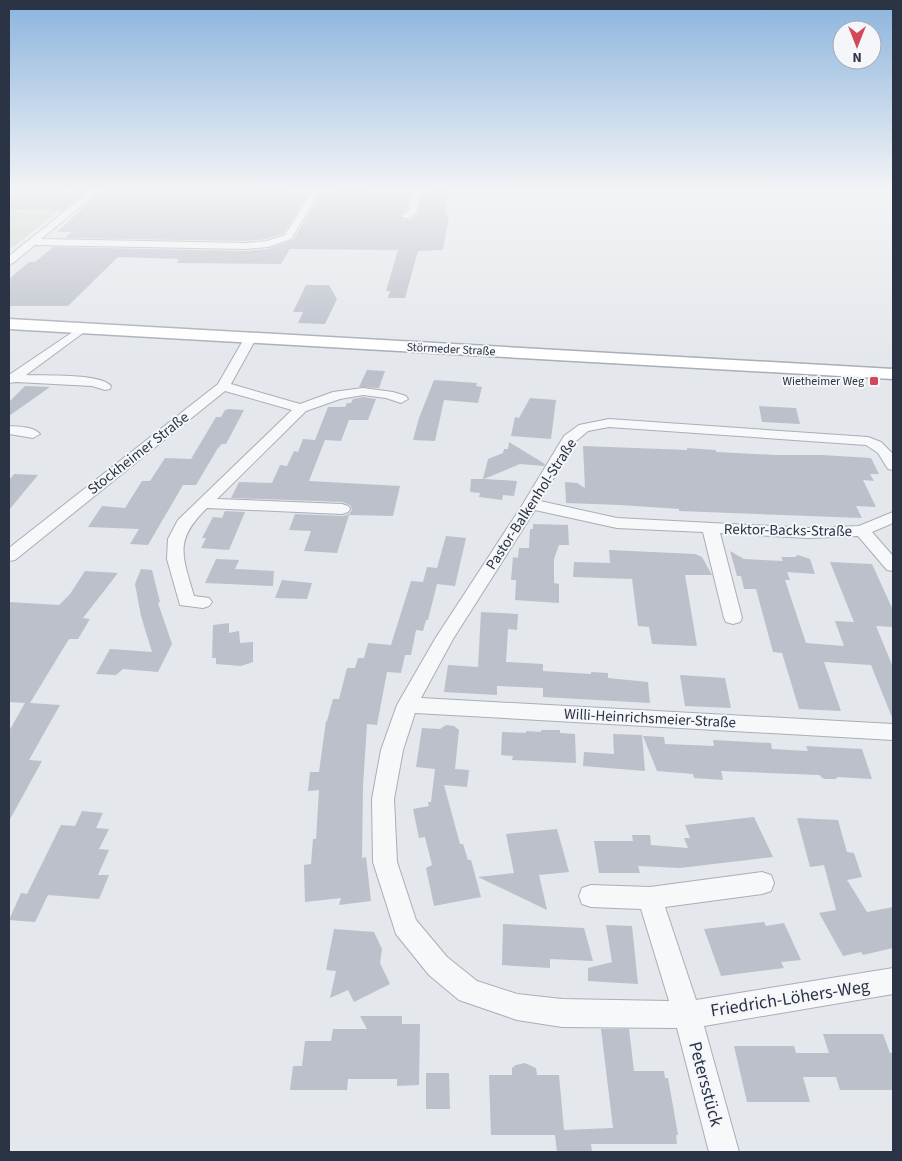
<svg xmlns="http://www.w3.org/2000/svg" width="902" height="1161" viewBox="0 0 902 1161" font-family="'Source Sans 3',sans-serif">
<style>
.green{fill:#c9d6c5}
.building{fill:#bbc0ca}
.lines{fill:none;stroke-linecap:round;stroke-linejoin:round}
.street-casing{stroke:#a9aeb7;stroke-width:2}
.secondary-casing{stroke:#a9aeb7;stroke-width:3}
.street{fill:#f7f8fa;fill-rule:evenodd}
.secondary{fill:#fff;fill-rule:evenodd}
.poi-dot{fill:#d1495b;stroke:#f4f6f9;stroke-width:2}
.labels{text-anchor:middle;stroke-width:4;stroke-linejoin:round;paint-order:stroke}
.far-street-label{font-size:12px;fill:#2b3445;stroke:#f4f6f9}
.far-poi-label{font-size:12px;fill:#2b3445;stroke:#f4f6f9;text-anchor:end}
.street-label{font-size:15px;fill:#2b3445;stroke:#f4f6f9}
.near-street-label{font-size:18px;fill:#2b3445;stroke:#f4f6f9}
</style>
<rect width="100%" height="100%" fill="#e4e7ec"/>
<path class="green" d="M9,211L57,212L9,250Z"/>
<path class="building" d="M72,188H91L63,211L9,210V190L69,191Z
M105,188H294L291,193H309L284,233L267,239L246,241L65,238L72,232H57Z
M350,188H367L366,191L411,192L406,211L401,214L403,220H410L417,215L423,192H432L433,188H449L445,215H448L447,218H449L443,250L418,251L405,298H388L390,291H386L398,250L290,249L281,264L177,263L179,259L118,257L68,306H9V279L29,262H35L53,247L246,251L268,249L293,240L321,194H330L333,190H349Z
M306,285H329L337,299L325,324L298,323L303,312H293Z
M367,370L385,371L379,388L359,387Z
M434,380L477,383L476,386L482,387L478,403L444,400L435,441L413,440L419,418Z
M25,386L50,387L9,416V402Z
M363,397L376,399L368,420H349L341,441L325,440L309,481L400,486L393,516L349,515L337,553L304,551L311,531L289,530L295,514L343,516L349,514L352,510L350,505L342,502L231,498L239,482L272,483L280,465L287,466L294,451L298,452L303,439L315,440L328,407H345L347,403H351L353,399Z
M530,398L556,400L551,439L511,436L515,417L519,418Z
M759,406L796,408L800,424L762,422Z
M229,409L244,410L226,444H222L218,448L196,485H183L148,545L130,544L139,529L88,527L102,506L125,508L142,481H150L165,458L191,459L216,417H221L225,410Z
M509,442L545,464L544,466L520,464L484,479L517,481L514,496L503,495L502,500L479,497L480,493L470,492L471,479H483L488,459L503,453L504,449H508Z
M583,446L687,450V448L701,449L716,450V452L776,455H822L871,458L879,474H870L874,481L863,480L876,507L856,506L862,518L679,511V509L620,505L566,503L565,482L577,483L585,488Z
M14,474L38,475L9,510V480Z
M225,511L245,512L229,550L201,548L206,538H202L213,517L222,518Z
M533,524L568,525L569,545H559L554,559V583L559,584V603L515,600L516,580H511L513,557L518,558L519,548H529L530,529H533Z
M446,536L466,538L455,586L437,584L428,620H426L423,631L416,630L411,655H405L401,673L387,672L377,725L367,724L363,786L362,858L366,857L371,901L339,905L341,898L305,902L304,865L311,864L313,839H316L319,790L308,791L310,772H319L326,721H327L333,699H339L347,668H355L358,658H364L368,643L391,645L411,581L423,582L427,567L437,568Z
M609,550L695,554L702,557L712,575H685L697,646L652,644L649,627L638,626L632,579L573,577L574,562L610,563Z
M730,551L744,559L783,561L781,557H795L798,555L810,559L815,574L787,572L790,580H785L806,643L844,646L835,621L854,622L830,562L872,564L893,610V627L876,626L893,667V720L871,665L824,662L841,711L799,709L782,653L773,652L756,589H744L741,576H737Z
M216,559L239,560L235,569L274,571L273,586L205,583Z
M141,569L152,570L160,602L158,603L172,644L158,672L123,669L116,675L96,674L110,649L152,652L141,616L135,584Z
M85,571L118,573L83,618L90,619L78,639H69L30,703L60,705L29,760L42,761L9,821V731L25,703L9,702V602L59,605L70,594Z
M282,580L312,583L307,599L275,598Z
M481,612L518,614L517,630L508,629L506,662L543,664V671L591,674V672L608,673V678L648,682L650,703L543,697V688L497,686V695L444,692L448,665L478,667Z
M229,623V633L239,631L240,643L253,642V662L241,666L216,664V658H212L213,625Z
M680,675L725,678L731,708L685,706Z
M446,725L454,726L459,730L455,769L469,770L467,787L444,785L460,844H463L468,860H471L481,897L434,906L426,868L432,865L425,837L419,838L413,809L429,806L428,802H431L435,769L416,767L422,728L440,729Z
M541,730H560V733L575,734L576,763L512,760L513,756L501,755L502,732L526,733V731L541,732Z
M613,734L642,735L645,771L583,766L584,752L614,754Z
M643,736L664,737L665,744L714,746L713,740L771,743L772,749L808,751L806,746L862,749L872,779L838,777L835,779H824L819,775L721,771L723,780L694,778L693,774L657,771Z
M82,811L103,813L96,828L109,829L99,849L109,850L98,875H109L99,899L48,895L35,922L9,920L21,893L27,894L61,825L75,826Z
M754,817L773,857L680,868L638,866L640,873H599L594,841H633L632,835H650L651,845L688,848L684,838H690L685,825Z
M797,818L838,820L847,852L854,853L862,877L847,880L867,912L893,907V948L863,955L861,952L843,956L819,913L836,910L824,865L810,867Z
M557,829L569,872L539,875L547,910L478,877L514,873L506,834Z
M764,922L766,926L784,923L801,960L781,962L784,968L721,976L704,929Z
M503,924L584,928L593,961L550,959V968L502,965Z
M606,925L632,926L638,984L588,981V968L612,962Z
M334,929L374,932L382,949L380,963L390,984L354,1002L348,990L330,998L336,971L326,970Z
M360,1016H402V1024H420L419,1085L397,1086V1079H348L347,1090H290L293,1066H302L305,1041H331L333,1029H367Z
M601,1029H629L634,1071H664L665,1078H668L673,1106L678,1135H676L677,1144H591L592,1152H557L555,1135H491L489,1075H512V1068L516,1065L525,1063L536,1068L537,1075H559L564,1130L613,1128Z
M823,1034H883L890,1053H893V1090H840L836,1077H803L810,1102H747L734,1046H794L796,1053H829Z
M426,1073H449L450,1109H426Z"/>
<g class="lines">
<defs>
<path id="street" d="M94,188H103L41,239L246,243L267,241L285,235L314,188H322L291,239L268,247L246,249L35,245L13,263L9,264V256Z
M414,188H422L416,213L409,218H403V214L408,212Z
M83,325L89,328L87,330L26,375C44,376 100,373 111,386L110,389L105,390L92,386L16,382L9,383V375Z
M251,333L257,337L231,384L300,404L333,392L363,388L393,392L406,396L408,399L401,403L386,398L363,395L340,399L306,411L217,499L342,504L348,506L350,509L348,512L342,514L207,508C174,540 182,555 194,596L209,598L212,602L209,606L203,608L180,605L167,559L168,539L178,520L292,410L225,391L15,560L9,561V548L218,384L245,337Z
M609,419L868,437L881,442L893,454V470L888,469L878,453L866,445L609,427L588,431L575,442L540,501L617,518L808,528L859,526L893,512V523L872,532L893,556V571L887,570L858,536L808,538L720,533L742,618L740,622L733,624L726,622L724,618L703,532L617,528L535,510L453,639L421,698L893,724V740L415,713L403,750L394,799L397,862L416,920L447,957L477,981L517,994L562,999L669,1001L641,909L591,907L582,904L579,896L582,888L591,885L650,887L762,872L771,875L774,883L771,891L762,894L665,907L696,1000L893,968V994L704,1026L739,1152H709L677,1028L562,1027L517,1020L459,1000L429,975L396,934L373,862L372,799L381,750L397,705L435,639L523,504L564,436L579,425Z
M9,426C19,427 33,426 40,434L33,438L9,434Z"/>
<path id="secondary" d="M9,319L893,369V379L9,329Z"/>
</defs>
<use href="#street" class="street-casing"/>
<use href="#secondary" class="secondary-casing"/>
<use href="#street" class="street"/>
<use href="#secondary" class="secondary"/>
</g>
<linearGradient id="sky" x2="0" y2="1"><stop stop-color="#8bb4dd"/><stop offset="0.54" stop-color="#f3f4f6"/><stop offset="1" stop-color="#f3f4f6" stop-opacity="0"/></linearGradient>
<rect width="902" height="351" fill="url(#sky)"/>
<rect class="poi-dot" x="869" y="376" width="10" height="10" rx="2.5"/>
<g class="labels">
<g class="far-street-label">
<text transform="translate(451 349) rotate(3)" y="4">Störmeder Straße</text>
</g>
<g class="far-poi-label">
<text x="864" y="385">Wietheimer Weg</text>
</g>
<g class="street-label">
<text transform="translate(138 453) rotate(-38)" y="5">Stockheimer Straße</text>
<text transform="translate(531 504) rotate(-57)" y="5">Pastor-Balkenhol-Straße</text>
<text transform="translate(788 530) rotate(1)" y="5">Rektor-Backs-Straße</text>
<text transform="translate(650 718) rotate(3)" y="5">Willi-Heinrichsmeier-Straße</text>
</g>
<g class="near-street-label">
<text transform="translate(790 998) rotate(-9)" y="6">Friedrich-Löhers-Weg</text>
<text transform="translate(706 1084) rotate(75)" y="6">Petersstück</text>
</g>
</g>
<rect width="902" height="1161" fill="none" stroke="#2b3445" stroke-width="20"/>
<g transform="translate(857 45) rotate(180)"><circle r="24" fill="#f4f6f9" stroke="#a4a8b1"/>
<path d="M0-4L9 19L0 12L-9 19Z" fill="#d1495b"/>
<text y="-8" font-size="14" font-weight="bold" text-anchor="middle" fill="#2b3445">N</text>
</g>
</svg>
